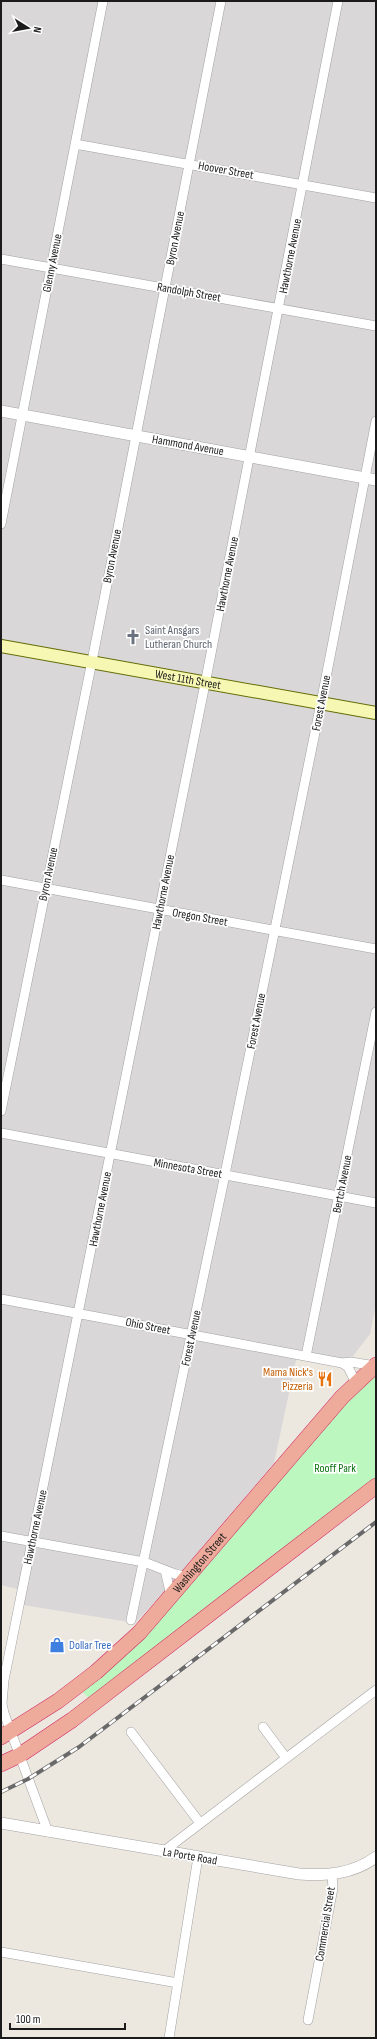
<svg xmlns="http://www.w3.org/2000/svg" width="377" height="2039" viewBox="0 0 377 2039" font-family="'Sofia Sans Condensed',sans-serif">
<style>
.residential{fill:#d9d7d7}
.park{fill:#bcf7bf}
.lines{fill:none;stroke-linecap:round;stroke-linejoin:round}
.minor-casing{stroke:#a2a2a2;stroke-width:10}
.tertiary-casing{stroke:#a2a2a2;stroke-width:12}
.secondary-casing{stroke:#646c07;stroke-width:14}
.trunk-casing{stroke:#d02765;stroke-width:16}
.minor{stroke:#fff;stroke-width:9}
.tertiary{stroke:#fff;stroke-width:11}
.secondary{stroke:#f5f7b3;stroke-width:12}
.trunk{stroke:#eeaa9a;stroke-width:15}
.rail-casing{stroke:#696969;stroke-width:4}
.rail{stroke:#fff;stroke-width:2.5;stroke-dasharray:8;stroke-linecap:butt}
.labels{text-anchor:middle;stroke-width:3.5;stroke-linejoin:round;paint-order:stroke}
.street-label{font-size:12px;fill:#1b1b1b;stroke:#fff}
.worship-label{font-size:12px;fill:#5b616d;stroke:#fff;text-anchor:start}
.food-label{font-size:12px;fill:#c56008;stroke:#fff;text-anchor:end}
.park-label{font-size:12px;fill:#0d7413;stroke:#fff}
.shop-label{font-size:12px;fill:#366cbe;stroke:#fff;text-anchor:start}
</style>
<rect width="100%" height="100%" fill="#ece8e0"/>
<path class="residential" d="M1,1H376V1304L370,1334L350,1360L298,1351L274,1463L162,1594L135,1623L23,1605L25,1591L1,1585Z"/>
<path class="park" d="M376,1365V1489L94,1703L77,1687L119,1652Z"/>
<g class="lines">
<defs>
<path id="minor" d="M75,144L376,198
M1,259L376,326
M1,524L103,1
M1,880L376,949
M1,1111L92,661L221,1
M1,1133L376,1203
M1,1299L342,1363L351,1362L375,1366
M306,1356L376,1012
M342,1363L348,1367L356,1383
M1,1536L144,1562L175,1574L188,1577
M165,1570L171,1596
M131,1620L223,1184L321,703L376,421
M263,1727L286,1758
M131,1732L200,1823
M48,1832L4,1713L2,1704L4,1680L207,674L338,1
M164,1851L376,1690
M1,1952L178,1983
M308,2020L333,1888L332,1875
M169,2038L198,1857"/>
<path id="tertiary" d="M1,411L376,480
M1,1823L299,1874C327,1876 353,1874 376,1857"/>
<g id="secondary">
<path id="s1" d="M1,646L376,713"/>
</g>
<g id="trunk">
<path id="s2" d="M1,1737L58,1701L96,1672L139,1633L342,1397L376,1365"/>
<path d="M1,1764L20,1755L72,1720L376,1486"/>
</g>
</defs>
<use href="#minor" class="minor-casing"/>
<use href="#tertiary" class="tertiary-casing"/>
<use href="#secondary" class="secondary-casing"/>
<use href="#trunk" class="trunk-casing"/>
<use href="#minor" class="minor"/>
<use href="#tertiary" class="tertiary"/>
<use href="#secondary" class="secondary"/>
<use href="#trunk" class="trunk"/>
<defs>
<path id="rail" d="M1,1792L28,1779L79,1747L376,1522"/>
</defs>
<use href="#rail" class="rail-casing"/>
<use href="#rail" class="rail"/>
</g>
<defs>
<symbol id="church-bare" viewBox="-9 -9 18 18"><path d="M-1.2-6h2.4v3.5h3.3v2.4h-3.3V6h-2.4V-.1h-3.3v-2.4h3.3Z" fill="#6b7280" stroke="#fff" stroke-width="2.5" paint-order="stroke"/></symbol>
<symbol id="restaurant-bare" viewBox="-9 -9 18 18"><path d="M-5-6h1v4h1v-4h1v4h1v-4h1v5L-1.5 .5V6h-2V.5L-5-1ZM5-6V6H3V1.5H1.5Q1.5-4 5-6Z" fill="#e8710a" stroke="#fff" stroke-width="2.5" paint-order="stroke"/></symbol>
<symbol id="shop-bare" viewBox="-9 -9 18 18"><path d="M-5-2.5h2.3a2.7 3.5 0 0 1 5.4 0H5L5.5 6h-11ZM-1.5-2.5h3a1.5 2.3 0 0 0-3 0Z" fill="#3f7fe0" stroke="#fff" stroke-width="2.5" paint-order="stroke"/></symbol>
</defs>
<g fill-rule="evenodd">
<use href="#church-bare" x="122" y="626" width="22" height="22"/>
<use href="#restaurant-bare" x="314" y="1368" width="22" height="22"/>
<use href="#shop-bare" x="46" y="1634" width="22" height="22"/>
</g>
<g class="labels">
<g class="street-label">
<text transform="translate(226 170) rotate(10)" y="4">Hoover Street</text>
<text transform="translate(175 238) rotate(-79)" y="4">Byron Avenue</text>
<text transform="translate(290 256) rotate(-79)" y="4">Hawthorne Avenue</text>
<text transform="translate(52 263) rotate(-79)" y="4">Glenny Avenue</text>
<text transform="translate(189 292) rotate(10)" y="4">Randolph Street</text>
<text transform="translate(188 445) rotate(10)" y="4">Hammond Avenue</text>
<text transform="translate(112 556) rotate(-79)" y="4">Byron Avenue</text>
<text transform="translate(227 574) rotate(-79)" y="4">Hawthorne Avenue</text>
<text dy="4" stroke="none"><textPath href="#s1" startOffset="190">West 11th Street</textPath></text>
<text transform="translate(321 703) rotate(-79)" y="4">Forest Avenue</text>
<text transform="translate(48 874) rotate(-78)" y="4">Byron Avenue</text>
<text transform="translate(163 892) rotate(-79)" y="4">Hawthorne Avenue</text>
<text transform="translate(200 917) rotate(10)" y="4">Oregon Street</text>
<text transform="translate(256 1021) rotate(-79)" y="4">Forest Avenue</text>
<text transform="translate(188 1168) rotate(10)" y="4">Minnesota Street</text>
<text transform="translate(342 1184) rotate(-79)" y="4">Bertch Avenue</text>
<text transform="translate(100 1209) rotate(-79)" y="4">Hawthorne Avenue</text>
<text transform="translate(148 1326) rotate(11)" y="4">Ohio Street</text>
<text transform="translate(191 1338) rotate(-78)" y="4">Forest Avenue</text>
<text transform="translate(35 1527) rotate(-78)" y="4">Hawthorne Avenue</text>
<text dy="4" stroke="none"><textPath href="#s2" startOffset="266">Washington Street</textPath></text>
<text transform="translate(190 1856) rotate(10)" y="4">La Porte Road</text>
<text transform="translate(325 1924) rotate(-81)" y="4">Commercial Street</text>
</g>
<g class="worship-label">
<text x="145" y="634">Saint Ansgars<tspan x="145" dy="14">Lutheran Church</tspan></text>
</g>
<g class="food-label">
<text x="313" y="1376">Mama Nick's<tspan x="313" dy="14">Pizzeria</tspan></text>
</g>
<g class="park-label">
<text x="335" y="1472">Rooff Park</text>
</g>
<g class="shop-label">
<text x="69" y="1649">Dollar Tree</text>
</g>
</g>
<rect width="377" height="2039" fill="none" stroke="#1b1b1b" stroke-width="4"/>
<g transform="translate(28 28) rotate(101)" stroke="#ffffff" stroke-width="3" paint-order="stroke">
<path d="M0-3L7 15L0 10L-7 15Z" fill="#1b1b1b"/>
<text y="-6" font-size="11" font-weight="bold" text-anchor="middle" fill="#1b1b1b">N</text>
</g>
<path d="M10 2023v6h115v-6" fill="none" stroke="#1b1b1b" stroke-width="2"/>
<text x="16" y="2023" font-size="12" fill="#1b1b1b" stroke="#ffffff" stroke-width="3" paint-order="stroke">100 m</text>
</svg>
